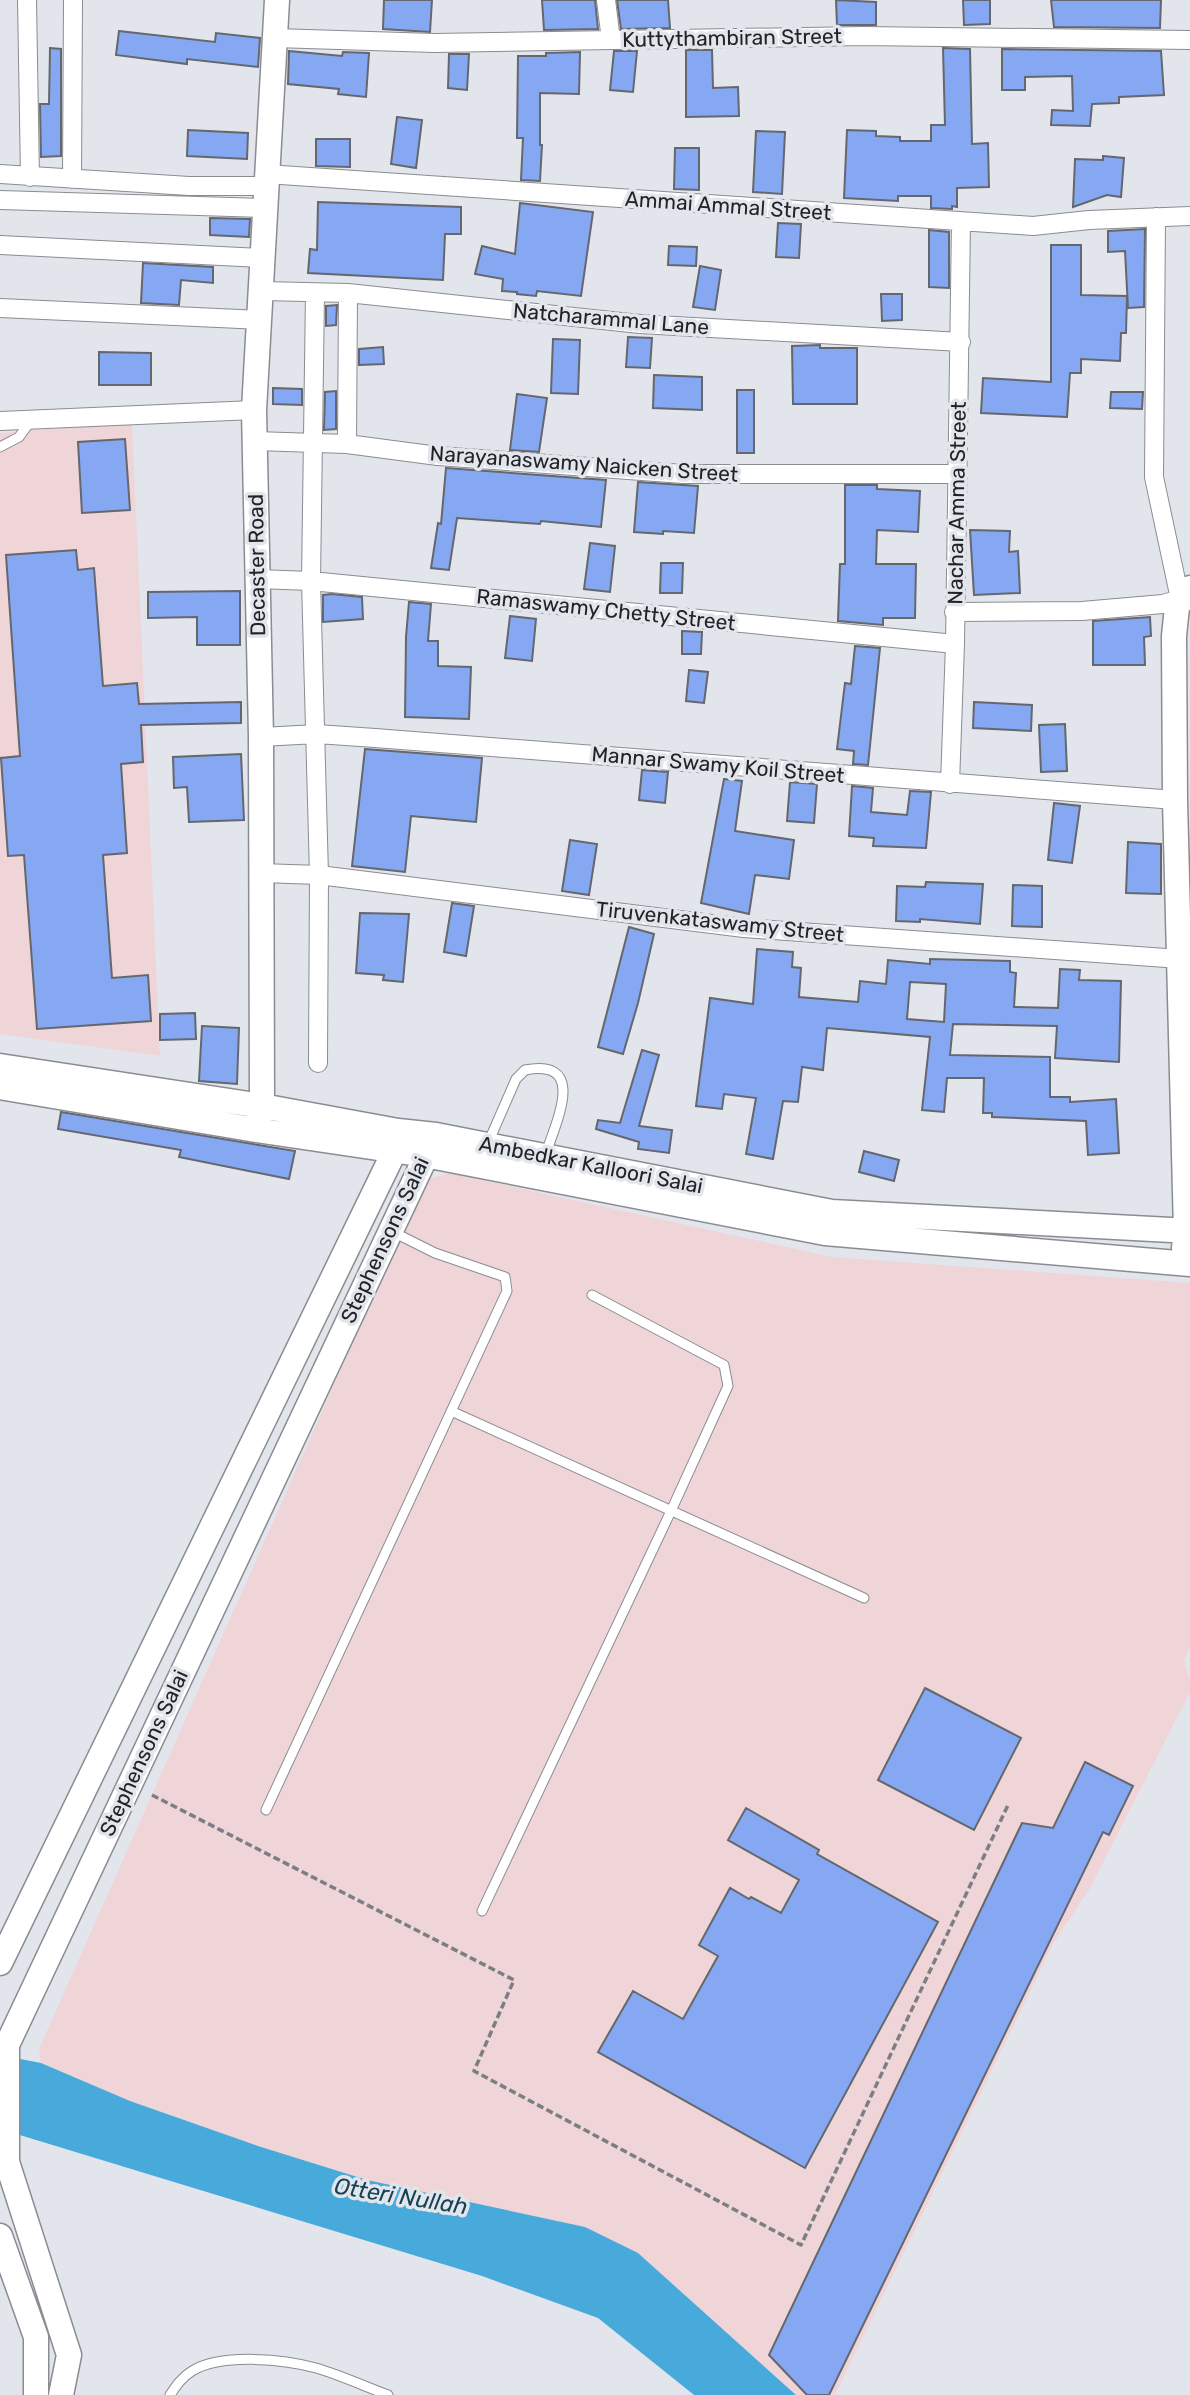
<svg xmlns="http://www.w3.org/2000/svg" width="1190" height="2395" viewBox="0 0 1190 2395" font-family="Rubik,sans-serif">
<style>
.industrial{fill:#efd4d8}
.water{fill:#47aada}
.building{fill:#86a8f2;stroke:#64676d;stroke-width:2;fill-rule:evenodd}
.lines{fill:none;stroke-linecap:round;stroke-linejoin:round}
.lane-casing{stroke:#898c92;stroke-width:11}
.street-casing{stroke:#898c92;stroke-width:20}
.secondary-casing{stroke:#898c92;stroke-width:27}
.path{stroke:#7b7e82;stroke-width:3.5;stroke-dasharray:7 3.5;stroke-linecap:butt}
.lane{stroke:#fff;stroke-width:9}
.street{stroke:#fff;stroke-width:18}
.secondary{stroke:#fff;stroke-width:24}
.labels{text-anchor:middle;stroke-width:7;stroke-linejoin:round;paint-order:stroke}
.street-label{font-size:21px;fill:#222326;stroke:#e2e6ec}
.water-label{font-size:23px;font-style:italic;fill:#184256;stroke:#e2e6ec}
</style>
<rect width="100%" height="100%" fill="#e2e6ec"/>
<path class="industrial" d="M132,422L160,1056L0,1034V433Z
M450,1173L832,1257L1190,1283V1646L1184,1660L1190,1682V1692L1089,1890L1053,1944L835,2395H796L638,2253L367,2180L258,2146L130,2101L41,2063L39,2049L425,1180Z"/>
<path class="water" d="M0,2055L41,2063L130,2101L258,2146L367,2180L585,2227L638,2253L796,2395H694L598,2318L482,2276L0,2129Z"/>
<path class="building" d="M384,0H432L430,32L383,29Z
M542,0H595L598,29L544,30Z
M617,0H668L670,28L621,29Z
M836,0L876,2V25H837Z
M963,0H990V24L964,25Z
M1051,0H1161L1160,28L1054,27Z
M119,31L215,42L216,33L260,38L258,67L187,59V64L116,55Z
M50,48L61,49V156L41,157L40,104H49Z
M943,48L970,49L972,144L988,143L989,187L957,188V207L952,206V209L931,208V196H898V201L844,198L847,130L876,131V136L900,137V141H931V125H945Z
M1002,49L1161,51L1164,95L1119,97V103L1092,104L1090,126L1051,125L1052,110L1073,111L1072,76L1025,77V90H1002Z
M686,50H712L713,88L738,87L739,116L686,117Z
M289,51L342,56L343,52L369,53L366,97L338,94L339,89L288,84Z
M614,51H637L633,92L610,90Z
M580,52L579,94L540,93V145H542L540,181L521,180L523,138H517L518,56H546V53Z
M449,54H469L467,90L448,88Z
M397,117L422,120L416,168L391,164Z
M188,130L248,133L247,159L187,156Z
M756,131L785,132L782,194L753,192Z
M316,139H350V167L316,166Z
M675,148H699V190L674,189Z
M1103,156L1124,158L1121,197L1107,195L1073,207L1075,159L1103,160Z
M318,202L461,207V234H445L443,280L308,273L310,249L317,250Z
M520,203L593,212L581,296L537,291L536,296L517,294V292L502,291L503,279L475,274L482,246L515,254Z
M210,218L250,219L249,237L210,235Z
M778,223L801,224L799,258L776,257Z
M1145,229L1144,307L1128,308L1125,251L1108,252V231Z
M929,230L949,232V288L929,287Z
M1051,245H1081V295L1127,296L1126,333H1121L1120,361L1081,359V373H1070L1067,417L981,413L983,378L1051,382Z
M669,246L697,247L696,266L668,265Z
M143,263L213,267V283L181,280L179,305L141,303Z
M700,266L721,270L715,310L693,307Z
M881,294H902V320L882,321Z
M337,305L336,325L326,326V306Z
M628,337L652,338L650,368L626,367Z
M553,339L580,340L578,394L551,393Z
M820,345V348H857V404H793L792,346Z
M383,347L384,364L359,365V349Z
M99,352L151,353V385H99Z
M654,375L702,377V410L653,408Z
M273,388L302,389V405L273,404Z
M737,390H754V453H737Z
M336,391V429L324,430L325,392Z
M1111,392H1143L1142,409L1110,408Z
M517,394L547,398L539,452L510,450Z
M125,439L130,510L82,513L78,442Z
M446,468L606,480L601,527L541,521L540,524L457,518L449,570L431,568L438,523L441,524Z
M638,482L698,486L694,533L663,531V534L634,532Z
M845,485H877V489L920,491L918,532L877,530L876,564H916L915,618H883V625L838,621L840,564H845Z
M970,530L1010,531L1009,552L1018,551L1020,593L974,595Z
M590,543L615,546L610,592L584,589Z
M76,550L78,570L94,568L103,686L137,683L139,704L241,702V723L141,725L143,762L121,764L127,853L103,855L112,978L148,975L151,1021L37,1029L24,855L8,856L1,758L20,756L6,555Z
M661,563H683L682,593H660Z
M240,591V645H197V617L148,618V592Z
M332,594L362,597L363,619L323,622V595Z
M409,602L431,604L428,641H438V666L471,667L469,719L405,717L406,637Z
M510,616L536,619L532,661L505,658Z
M1150,617L1151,636L1144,637L1145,665H1093V621Z
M682,631L702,632L701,654H682Z
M855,646L880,648L868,765L853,764L854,751L837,749L845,683L851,684Z
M689,670L708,672L704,703L686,701Z
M974,702L1032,705L1031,731L973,728Z
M1065,724L1067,771L1041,772L1039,725Z
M365,749L482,758L476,822L411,816L405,872L352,866Z
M241,754L244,820L189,822L187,787L174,788L173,757Z
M642,770L668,772L665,803L639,800Z
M724,779L742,781L735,831L794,840L789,879L755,875L749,914L701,903Z
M790,782L817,784L814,823L787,821Z
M852,786L873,788L871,812L907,815L910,791L931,792L926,848L873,846L874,838L849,836Z
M1054,803L1080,806L1072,863L1048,860Z
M570,840L597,844L589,895L562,891Z
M1128,842L1161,844V894L1126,893Z
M926,882L983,884L980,924L920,919V922L896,921L897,886L925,887Z
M1013,885L1042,886V927L1012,926Z
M452,903L474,906L466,956L444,952Z
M360,913L409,914L403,982L383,980L384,975L356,973Z
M629,927L654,934L638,1003L623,1054L598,1047Z
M757,949L793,952L792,967L801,968L799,997L858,1002L860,981L886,984L888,960L930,964V959L1010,961V972L1016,973L1014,1007L1058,1008L1060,969L1080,970L1079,980L1121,981L1119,1062L1055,1058L1057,1026L953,1024L950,1055L1050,1057V1097H1070V1102L1116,1099L1119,1153L1088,1155L1086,1121L992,1117V1113H983L984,1078H947L944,1112L922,1110L930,1037L827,1028L823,1070L802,1067L798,1102L783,1101L773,1159L746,1154L756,1098L724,1094L722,1109L696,1106L710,998L753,1004ZM910,982L946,984L944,1022L907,1019Z
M195,1013L196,1039L160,1040V1014Z
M202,1026L239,1028L237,1084L199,1081Z
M642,1050L659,1055L639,1126L672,1130L669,1153L638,1149L639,1142L596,1129L598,1120L620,1123Z
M61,1112L295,1151L289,1179L179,1157L181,1150L58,1129Z
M864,1151L899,1160L894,1181L859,1172Z
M925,1688L1021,1738L974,1830L878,1780Z
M1085,1762L1133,1786L1109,1835L1103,1832L829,2395H807L769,2355L1022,1823L1053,1828Z
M746,1808L819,1850L817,1854L938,1922L805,2168L598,2052L633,1991L683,2019L718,1956L699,1945L730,1888L749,1899L751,1897L781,1913L799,1880L728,1840Z"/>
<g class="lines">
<defs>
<path id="lane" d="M0,447L19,437L32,419
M488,1143L516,1079L525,1070C589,1058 555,1124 545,1156
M451,1411L864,1598
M266,1810L507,1291L505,1277L435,1253L391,1231
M482,1911L671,1511L728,1386L724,1365L592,1295
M170,2395C176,2386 182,2377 192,2371C222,2353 284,2359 316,2368C340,2375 364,2386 388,2395"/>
<path id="street" d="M27,0L30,177
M606,0L611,40
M275,38L434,43L863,36L1190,40
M0,174L189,186H265
M266,174L1033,226L1089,220L1190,216
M72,179L73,0
M0,200L264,208
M0,245L262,258
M262,291L348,293L640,324L961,342
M315,293L311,581L319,875L318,1063
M0,308L259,320
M0,421L254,410
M255,441L347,444L438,456L683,474H956
M347,444L348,293
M257,579L311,581L955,644
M954,612L1082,611L1163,604L1180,599L1154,477L1156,217
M261,737L317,734L375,738L1175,800
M950,784L955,644L961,222
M261,873L319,875L744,928L1180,959"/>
<path id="secondary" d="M0,1066L262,1106L398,1131L436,1135L832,1212L1190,1231
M0,1087L256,1130L425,1155L825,1233L1190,1264
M258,1123L262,1106L261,737L254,410L277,0
M1184,1248L1186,1231L1175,800L1174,636L1177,607L1190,588
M0,1963L395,1150L397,1135
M0,2236L36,2337V2395
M61,2395L69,2355L7,2162V2045L436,1135"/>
</defs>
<use href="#lane" class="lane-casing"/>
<use href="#street" class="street-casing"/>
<use href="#secondary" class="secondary-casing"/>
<path class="path" d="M152,1795L514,1980L474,2071L801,2245L1009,1803"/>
<use href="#lane" class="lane"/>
<use href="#street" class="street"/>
<use href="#secondary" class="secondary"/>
</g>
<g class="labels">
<g class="street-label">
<text transform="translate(732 38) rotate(-1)" y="7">Kuttythambiran Street</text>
<text transform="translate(728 206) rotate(4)" y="7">Ammai Ammal Street</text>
<text transform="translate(611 319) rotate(5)" y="7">Natcharammal Lane</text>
<text transform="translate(584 464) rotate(4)" y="7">Narayanaswamy Naicken Street</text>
<text transform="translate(957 503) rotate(-89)" y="7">Nachar Amma Street</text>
<text transform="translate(257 565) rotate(-91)" y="7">Decaster Road</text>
<text transform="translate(606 610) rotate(6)" y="7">Ramaswamy Chetty Street</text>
<text transform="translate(718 765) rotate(5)" y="7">Mannar Swamy Koil Street</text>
<text transform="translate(720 922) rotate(6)" y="7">Tiruvenkataswamy Street</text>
<text transform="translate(591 1165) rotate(11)" y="7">Ambedkar Kalloori Salai</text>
<text transform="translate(385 1240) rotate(-65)" y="7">Stephensons Salai</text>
<text transform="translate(144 1753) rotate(-65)" y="7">Stephensons Salai</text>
</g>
<g class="water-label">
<text transform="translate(401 2196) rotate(9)" y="8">Otteri Nullah</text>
</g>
</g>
</svg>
